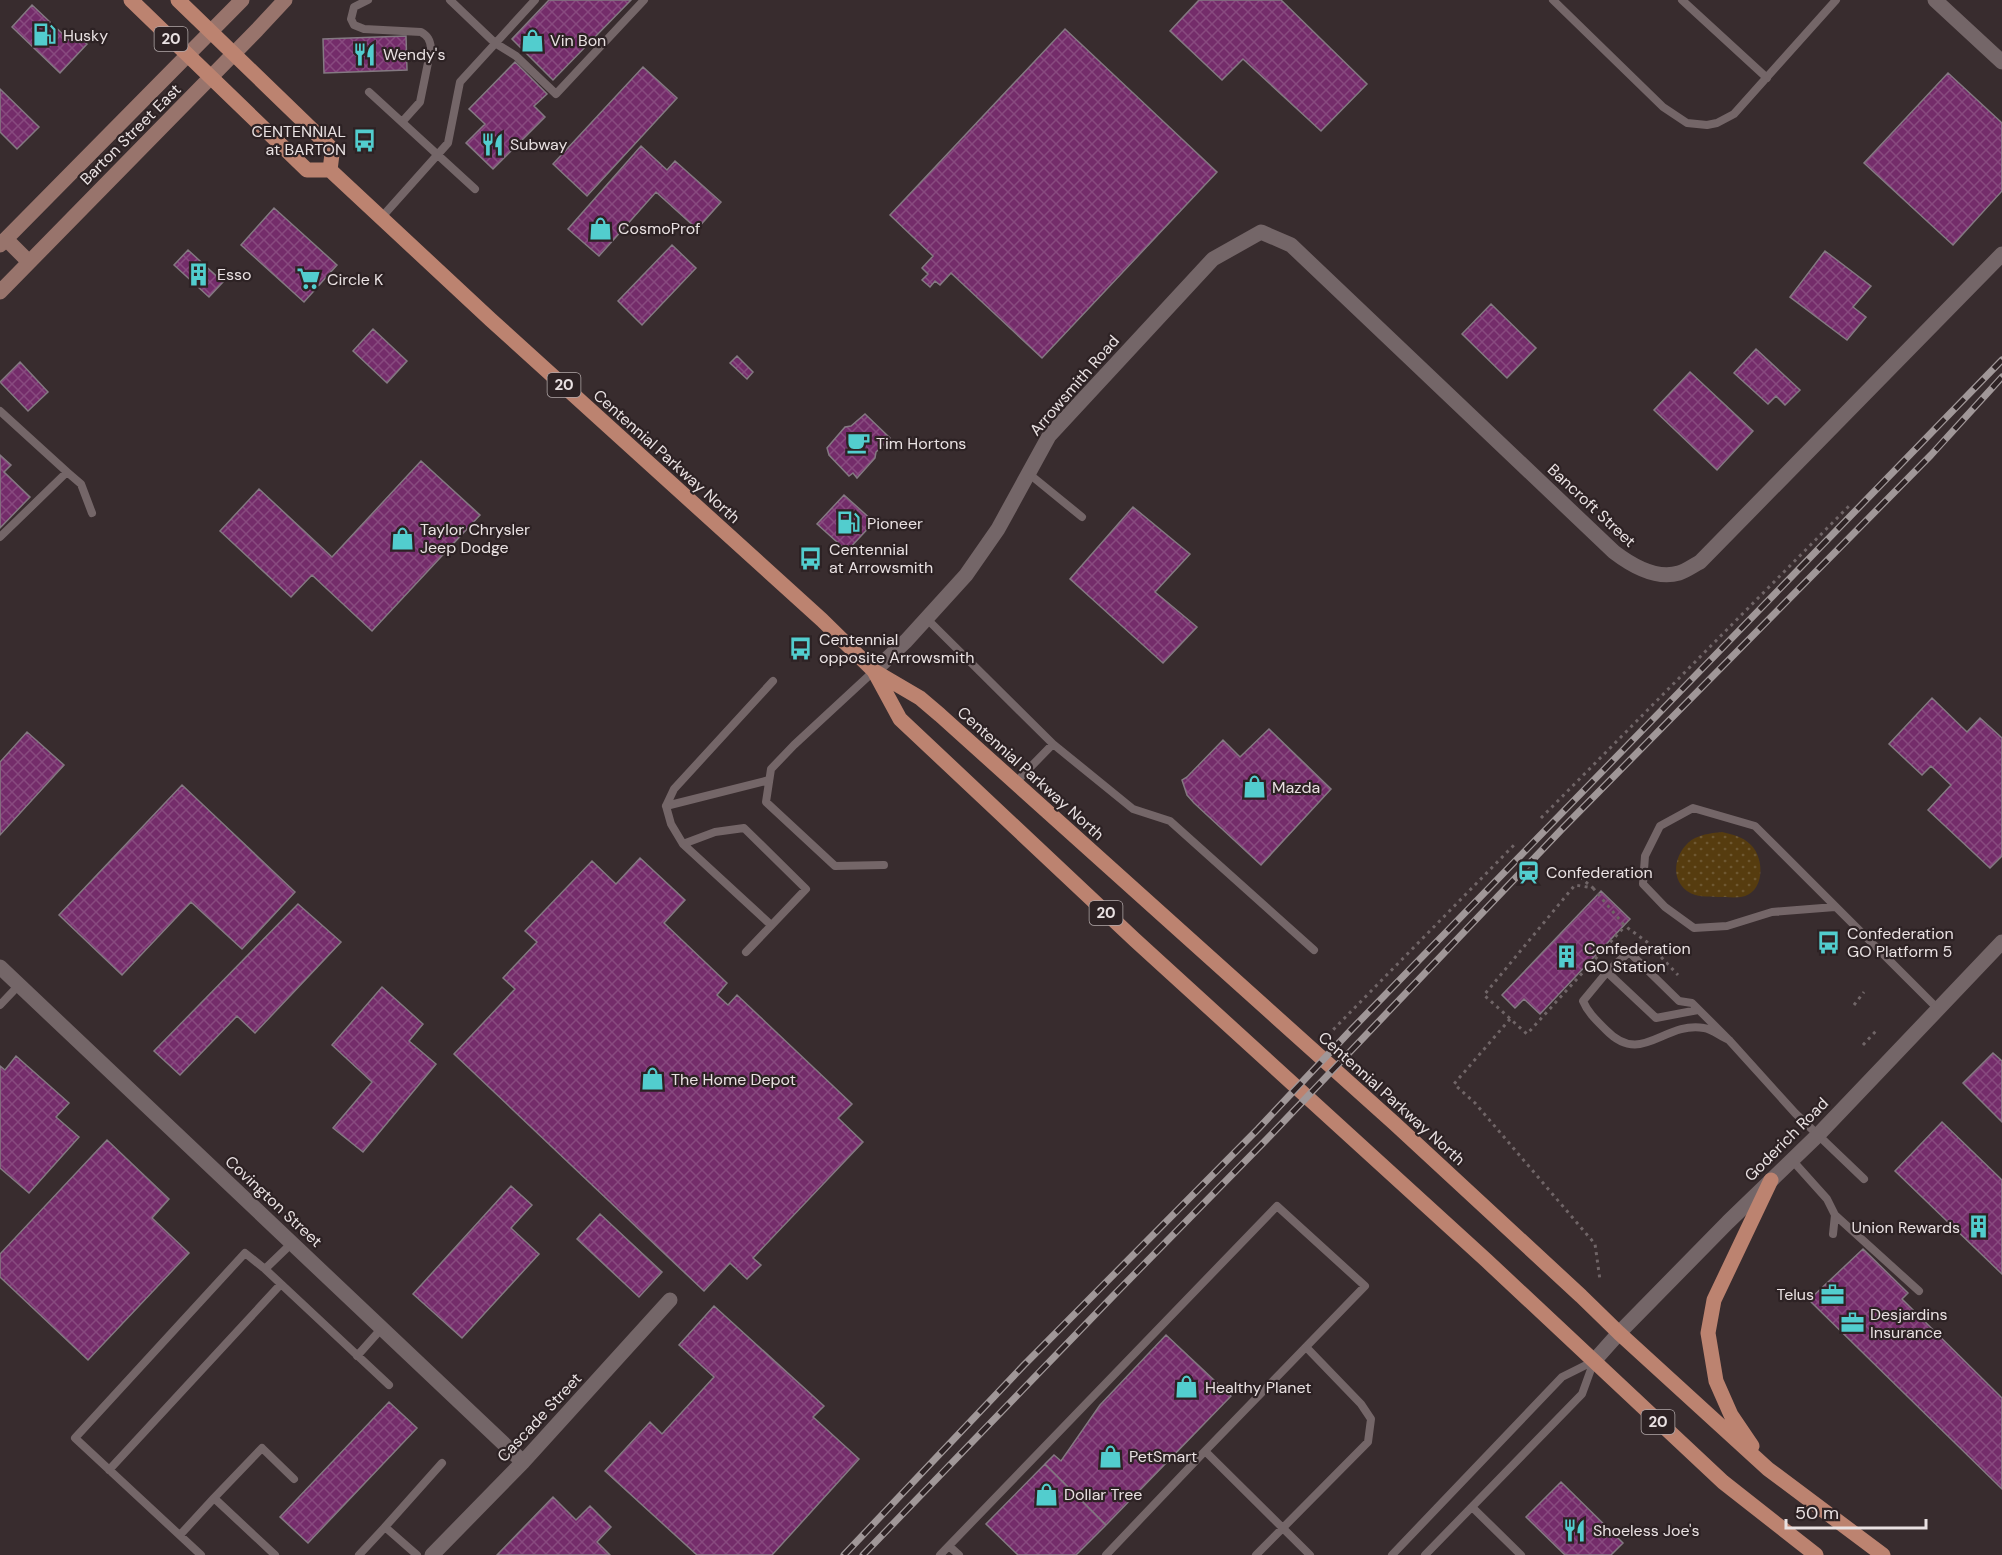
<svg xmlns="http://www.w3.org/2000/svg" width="2002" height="1555" viewBox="0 0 2002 1555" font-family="'DM Sans',sans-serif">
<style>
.green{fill:url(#green-dots)}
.building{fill:url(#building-cross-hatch);stroke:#847982;stroke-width:1.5}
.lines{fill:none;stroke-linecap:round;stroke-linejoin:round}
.path{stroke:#706567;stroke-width:3;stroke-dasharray:3 4.5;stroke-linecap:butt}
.service{stroke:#746668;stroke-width:8}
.minor{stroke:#746668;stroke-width:15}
.tertiary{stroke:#746668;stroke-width:15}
.secondary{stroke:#98746c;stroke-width:15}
.primary{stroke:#bc8370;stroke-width:15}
.rail-casing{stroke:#a09798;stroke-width:7}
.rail{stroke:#2d2224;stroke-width:4.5;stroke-dasharray:14;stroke-linecap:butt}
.labels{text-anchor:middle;stroke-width:4.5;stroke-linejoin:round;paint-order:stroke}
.shield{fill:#2d2224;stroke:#b1a8a9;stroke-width:1.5}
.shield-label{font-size:15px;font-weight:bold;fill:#e9e1e2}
.poi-label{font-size:16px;fill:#e9e1e2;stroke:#2d2224;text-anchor:start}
.street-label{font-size:16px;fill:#e9e1e2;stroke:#2d2224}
</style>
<defs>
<pattern id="green-dots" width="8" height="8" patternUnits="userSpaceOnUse" patternTransform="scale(1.5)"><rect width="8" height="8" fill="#563c0f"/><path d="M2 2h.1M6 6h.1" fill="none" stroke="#6e5832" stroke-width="1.8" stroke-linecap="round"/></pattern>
<pattern id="building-cross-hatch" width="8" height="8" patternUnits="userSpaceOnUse" patternTransform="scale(1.5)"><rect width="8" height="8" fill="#742c6a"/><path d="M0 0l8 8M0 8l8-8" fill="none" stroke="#884a7f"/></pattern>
</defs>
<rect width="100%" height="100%" fill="#382c2e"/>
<path class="green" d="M1722,832C1733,835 1742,836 1751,845C1765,859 1765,893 1741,897C1734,898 1725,897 1718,897C1707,896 1697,898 1687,891C1668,877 1676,848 1695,838C1704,834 1712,833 1722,832Z"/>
<path class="building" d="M549,0H631L553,80L512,39Z
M1199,0H1281L1367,84L1321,131L1243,59L1222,80L1170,31Z
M32,5L69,40L75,33L87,44L60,73L12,27Z
M1065,29L1217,172L1042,358L951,273L940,285L935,281L930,287L922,280L928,274L922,268L933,256L890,215Z
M406,36L407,70L324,73L323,39Z
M515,62L547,94L534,106L545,117L493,169L466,143L485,124L469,109Z
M643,67L677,98L587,196L553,164Z
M1948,73L2002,123V191L1953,245L1864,163Z
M0,89L39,127L17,149L0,132Z
M641,146L667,170L675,161L721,202L697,229L656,192L599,256L568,229Z
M274,208L337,265L304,302L241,245Z
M672,245L696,268L642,325L618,301Z
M188,250L223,282L209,297L174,265Z
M1825,251L1871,286L1853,307L1866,317L1847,340L1790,297Z
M1491,304L1536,348L1507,378L1462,334Z
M373,329L407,361L387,383L353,351Z
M1756,349L1800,390L1785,405L1776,396L1768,404L1734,373Z
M737,356L753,372L747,379L730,363Z
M20,362L48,392L28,411L0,382Z
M1690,372L1753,431L1717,470L1654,410Z
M865,414L890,438L876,452L875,458L857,478L853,473L849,476L829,455L827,448L845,427L851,426Z
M0,455L11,465L4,472L30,497L0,528Z
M421,461L480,515L372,631L312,575L291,597L220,531L259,489L332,557Z
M844,495L874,522L847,551L817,524Z
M1133,507L1190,554L1155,592L1197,627L1163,663L1070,579Z
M1932,698L1967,732L1980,718L2002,738V856L1990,868L1928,810L1951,785L1931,766L1922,775L1889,744Z
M1269,729L1331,789L1261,865L1194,803L1187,795L1182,780L1187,777L1223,740L1240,757Z
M27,732L64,765L0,835V762Z
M182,785L295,892L242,949L191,902L122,975L59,915Z
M640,858L685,900L664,923L727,983L717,995L728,1005L737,995L852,1104L838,1118L863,1142L753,1258L761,1265L747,1279L730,1263L704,1291L454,1054L515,989L503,978L537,942L525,931L592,861L616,884Z
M1601,891L1630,919L1540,1014L1524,999L1515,1008L1502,995Z
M298,904L341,942L255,1033L237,1016L180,1075L154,1051Z
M382,987L423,1024L409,1041L436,1064L363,1152L333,1128L372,1082L332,1045Z
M1993,1053L2002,1061V1122L1963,1083Z
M16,1056L69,1103L56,1117L79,1137L29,1193L0,1168V1066L5,1070Z
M1942,1122L2002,1180V1274L1895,1171Z
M107,1140L169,1199L152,1218L189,1253L88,1360L0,1277V1254Z
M511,1186L532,1205L511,1228L539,1254L462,1338L413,1294Z
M600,1214L662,1272L639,1297L577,1239Z
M1863,1249L1908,1293L1902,1299L2002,1398V1489L1809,1300Z
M714,1306L824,1406L813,1417L859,1459L772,1555H697L605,1471L650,1422L662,1434L714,1377L679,1345Z
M1166,1335L1231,1396L1106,1525L1045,1464L1054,1455L1061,1461L1100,1405Z
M389,1402L417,1428L308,1543L280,1517Z
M1045,1464L1106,1525L1076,1555H1018L986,1524Z
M1561,1482L1623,1543L1611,1555H1565L1526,1517Z
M553,1497L576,1520L590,1506L611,1527L597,1542L610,1555H497Z"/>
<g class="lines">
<path class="path" d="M1541,818L1849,506
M1580,877L1593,888L1575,885L1484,995L1527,1034L1625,926
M1593,888L1625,926L1647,942L1678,975
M1854,1005L1864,992
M1510,1019L1454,1084L1475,1103L1595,1244L1600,1280
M1328,1035L1516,843
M1863,1045L1876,1031"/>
<path class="service" d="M368,0L354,7L351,19L354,25L364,29L421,32C428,36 430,40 431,48L420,102L402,122
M450,0L495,43L516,56L556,94L644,0
M1553,0L1663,107L1687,123L1707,125L1717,123L1734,114L1836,0
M1682,0L1767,78
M369,92L475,189
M381,218L448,143L460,82L535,0
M0,411L67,472L0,537
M67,472L81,484L92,513
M1028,473L1082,517
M927,619L1053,744L1133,809L1170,821L1314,950
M874,671L794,745L771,769L766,802L835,866L884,865
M1015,783L1053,744
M666,806L674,789L773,681
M683,844L771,925
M1835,907L1772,912L1727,926L1694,928L1665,907L1643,884L1645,856L1660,826L1693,808L1755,826L1939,1010
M746,952L806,889L744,828L715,832L683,844L671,824L666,806L769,780
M1607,972L1656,1018L1698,1010
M0,1005L19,985
M1729,1040C1721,1037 1712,1029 1704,1028C1663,1021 1642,1067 1606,1030C1597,1021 1588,1013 1583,1001L1607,972L1629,952L1679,1001L1692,1003L1729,1040L1795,1113L1864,1179
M1792,1160L1827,1199L1835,1215L1833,1234
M1835,1215L1919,1291
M292,1243L265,1269L389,1385
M357,1356L382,1328
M109,1470L281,1284
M214,1498L262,1448L294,1479
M1472,1507L1521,1555
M385,1527L442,1463
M180,1535L214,1498L275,1555
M949,1546L959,1555
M201,1555L75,1438L245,1253L265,1269
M359,1555L385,1527L417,1555
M940,1555L1277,1206L1365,1286L1205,1451
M1106,1555L1205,1451L1310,1555
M1256,1555L1368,1442L1371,1419L1361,1404L1306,1347
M1392,1555L1562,1377L1594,1361
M1425,1555L1582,1394L1594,1361"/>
<path class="minor" d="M0,967L523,1462
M1594,1361L1619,1333L1728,1222L1818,1135L2002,942
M432,1555L523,1462L670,1300"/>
<path class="tertiary" d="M1935,0L2002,62
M874,671L906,641L966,575L998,529L1049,436L1213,259L1261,232L1291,245L1614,552C1631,565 1656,580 1679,573C1686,571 1694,565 1700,562L2002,254"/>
<path class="secondary" d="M6,239L29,262
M0,245L242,0
M0,292L257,30L285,0"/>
<path class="primary" d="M131,0L307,170H330L491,320L822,620L874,671L920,698L940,715L1394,1123L1581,1296L1619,1333L1768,1469L1883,1555
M178,0L329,146L332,154L330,170
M874,671L900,719L1135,940L1486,1260L1723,1482L1816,1555
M1752,1446L1731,1415L1716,1381L1708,1333L1714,1300L1771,1180"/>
<defs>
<path id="rail" d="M844,1555L1024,1365L1258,1129L1352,1029L2002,360
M863,1555L1113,1296L1267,1139L1562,829L1931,455L2002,377"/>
</defs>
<use href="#rail" class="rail-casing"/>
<use href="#rail" class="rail"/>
</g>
<defs>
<symbol id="fuel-bare" viewBox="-9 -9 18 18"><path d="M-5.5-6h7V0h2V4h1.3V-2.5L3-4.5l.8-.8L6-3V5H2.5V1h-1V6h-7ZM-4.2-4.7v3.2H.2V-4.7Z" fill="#52cdce" stroke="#2d2224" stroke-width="2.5" paint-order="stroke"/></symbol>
<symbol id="shop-bare" viewBox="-9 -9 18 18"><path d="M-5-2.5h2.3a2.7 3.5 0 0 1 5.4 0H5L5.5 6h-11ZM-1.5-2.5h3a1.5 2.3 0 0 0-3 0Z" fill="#52cdce" stroke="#2d2224" stroke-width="2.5" paint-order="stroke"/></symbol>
<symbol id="restaurant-bare" viewBox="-9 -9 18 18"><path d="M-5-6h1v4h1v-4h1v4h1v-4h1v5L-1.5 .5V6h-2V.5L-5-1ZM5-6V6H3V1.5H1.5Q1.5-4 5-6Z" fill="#52cdce" stroke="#2d2224" stroke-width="2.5" paint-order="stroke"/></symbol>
<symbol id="bus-bare" viewBox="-9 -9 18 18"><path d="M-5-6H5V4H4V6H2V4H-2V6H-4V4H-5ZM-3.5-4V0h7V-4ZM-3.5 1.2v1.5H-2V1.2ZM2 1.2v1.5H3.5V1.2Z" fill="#52cdce" stroke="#2d2224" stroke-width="2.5" paint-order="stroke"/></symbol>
<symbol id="building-bare" viewBox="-9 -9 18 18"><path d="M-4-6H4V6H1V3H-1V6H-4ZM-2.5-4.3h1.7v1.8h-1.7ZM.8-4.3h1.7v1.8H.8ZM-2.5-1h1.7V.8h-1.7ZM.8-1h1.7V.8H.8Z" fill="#52cdce" stroke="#2d2224" stroke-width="2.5" paint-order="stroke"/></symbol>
<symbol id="supermarket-bare" viewBox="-9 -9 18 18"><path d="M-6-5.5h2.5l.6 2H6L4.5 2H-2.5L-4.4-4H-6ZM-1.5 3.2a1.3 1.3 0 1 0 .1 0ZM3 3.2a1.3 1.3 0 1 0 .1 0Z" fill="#52cdce" stroke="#2d2224" stroke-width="2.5" paint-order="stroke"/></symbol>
<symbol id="cafe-bare" viewBox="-9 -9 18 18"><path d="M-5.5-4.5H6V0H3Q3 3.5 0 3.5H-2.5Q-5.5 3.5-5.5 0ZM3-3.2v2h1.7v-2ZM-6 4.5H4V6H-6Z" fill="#52cdce" stroke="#2d2224" stroke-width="2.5" paint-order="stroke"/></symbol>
<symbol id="station-bare" viewBox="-9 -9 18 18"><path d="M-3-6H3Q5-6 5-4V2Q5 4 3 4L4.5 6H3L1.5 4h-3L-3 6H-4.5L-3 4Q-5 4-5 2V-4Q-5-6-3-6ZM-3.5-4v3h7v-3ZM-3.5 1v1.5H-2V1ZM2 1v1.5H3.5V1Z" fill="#52cdce" stroke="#2d2224" stroke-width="2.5" paint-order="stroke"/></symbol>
<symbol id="office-bare" viewBox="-9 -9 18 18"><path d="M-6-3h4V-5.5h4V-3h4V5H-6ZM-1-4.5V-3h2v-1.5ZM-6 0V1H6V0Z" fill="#52cdce" stroke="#2d2224" stroke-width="2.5" paint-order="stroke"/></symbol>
</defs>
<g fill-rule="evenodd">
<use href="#fuel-bare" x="28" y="18" width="33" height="33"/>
<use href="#shop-bare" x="516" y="24" width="33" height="33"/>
<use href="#restaurant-bare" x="348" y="38" width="33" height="33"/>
<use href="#bus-bare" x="348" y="124" width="33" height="33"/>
<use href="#restaurant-bare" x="476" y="128" width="33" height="33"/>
<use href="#shop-bare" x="584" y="212" width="33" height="33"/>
<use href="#building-bare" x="182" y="258" width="33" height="33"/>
<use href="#supermarket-bare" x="292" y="262" width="33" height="33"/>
<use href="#cafe-bare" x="842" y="426" width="33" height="33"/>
<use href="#fuel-bare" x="832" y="506" width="33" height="33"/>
<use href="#shop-bare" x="386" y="522" width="33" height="33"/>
<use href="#bus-bare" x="794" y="542" width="33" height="33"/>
<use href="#bus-bare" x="784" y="632" width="33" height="33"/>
<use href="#shop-bare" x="1238" y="770" width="33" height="33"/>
<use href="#station-bare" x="1512" y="856" width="33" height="33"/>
<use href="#bus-bare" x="1812" y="926" width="33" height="33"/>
<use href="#building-bare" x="1550" y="940" width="33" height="33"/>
<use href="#shop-bare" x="636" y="1062" width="33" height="33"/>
<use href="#building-bare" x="1962" y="1210" width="33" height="33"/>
<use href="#office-bare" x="1816" y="1278" width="33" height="33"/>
<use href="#office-bare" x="1836" y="1306" width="33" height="33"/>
<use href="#shop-bare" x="1170" y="1370" width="33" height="33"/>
<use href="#shop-bare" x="1094" y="1440" width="33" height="33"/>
<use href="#shop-bare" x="1030" y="1478" width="33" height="33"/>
<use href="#restaurant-bare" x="1558" y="1514" width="33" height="33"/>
</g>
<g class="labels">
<g class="shield">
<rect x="154.5" y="27" width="33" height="24" rx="4.5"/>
<rect x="547.5" y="373" width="33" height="24" rx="4.5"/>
<rect x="1089.5" y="901" width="33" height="24" rx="4.5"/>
<rect x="1641.5" y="1410" width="33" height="24" rx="4.5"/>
</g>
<g class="shield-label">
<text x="171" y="44">20</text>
<text x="564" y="390">20</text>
<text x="1106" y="918">20</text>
<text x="1658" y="1427">20</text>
</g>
<g class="poi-label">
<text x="63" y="41">Husky</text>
<text x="550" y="46">Vin Bon</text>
<text x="383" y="60">Wendy's</text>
<text x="346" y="137" text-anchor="end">CENTENNIAL<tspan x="346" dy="18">at BARTON</tspan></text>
<text x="510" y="150">Subway</text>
<text x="618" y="234">CosmoProf</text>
<text x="217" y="280">Esso</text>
<text x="327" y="285">Circle K</text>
<text x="876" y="449">Tim Hortons</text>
<text x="867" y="529">Pioneer</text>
<text x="420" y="535">Taylor Chrysler<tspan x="420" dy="18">Jeep Dodge</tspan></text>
<text x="829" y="555">Centennial<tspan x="829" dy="18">at Arrowsmith</tspan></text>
<text x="819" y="645">Centennial<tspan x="819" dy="18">opposite Arrowsmith</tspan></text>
<text x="1272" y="793">Mazda</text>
<text x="1546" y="878">Confederation</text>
<text x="1847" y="939">Confederation<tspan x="1847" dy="18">GO Platform 5</tspan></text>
<text x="1584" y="954">Confederation<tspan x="1584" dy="18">GO Station</tspan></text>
<text x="671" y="1085">The Home Depot</text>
<text x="1960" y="1233" text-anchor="end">Union Rewards</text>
<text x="1814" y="1300" text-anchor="end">Telus</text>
<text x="1870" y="1320">Desjardins<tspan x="1870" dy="18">Insurance</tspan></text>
<text x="1205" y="1393">Healthy Planet</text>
<text x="1129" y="1462">PetSmart</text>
<text x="1064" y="1500">Dollar Tree</text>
<text x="1593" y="1536">Shoeless Joe's</text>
</g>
<g class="street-label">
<text transform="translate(130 134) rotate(-45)" y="6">Barton Street East</text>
<text transform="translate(1074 385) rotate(-49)" y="6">Arrowsmith Road</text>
<text transform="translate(667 456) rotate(42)" y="6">Centennial Parkway North</text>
<text transform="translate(1592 505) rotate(43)" y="6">Bancroft Street</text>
<text transform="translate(1031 773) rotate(42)" y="6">Centennial Parkway North</text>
<text transform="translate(1392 1098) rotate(42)" y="6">Centennial Parkway North</text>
<text transform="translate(1786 1139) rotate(-45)" y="6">Goderich Road</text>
<text transform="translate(274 1201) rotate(43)" y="6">Covington Street</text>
<text transform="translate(539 1417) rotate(-47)" y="6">Cascade Street</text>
</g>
</g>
<path d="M1786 1519v9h140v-9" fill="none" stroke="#e9e1e2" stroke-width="3"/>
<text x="1795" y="1519" font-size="18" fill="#e9e1e2" stroke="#2d2224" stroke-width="4.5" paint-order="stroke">50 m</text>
</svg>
